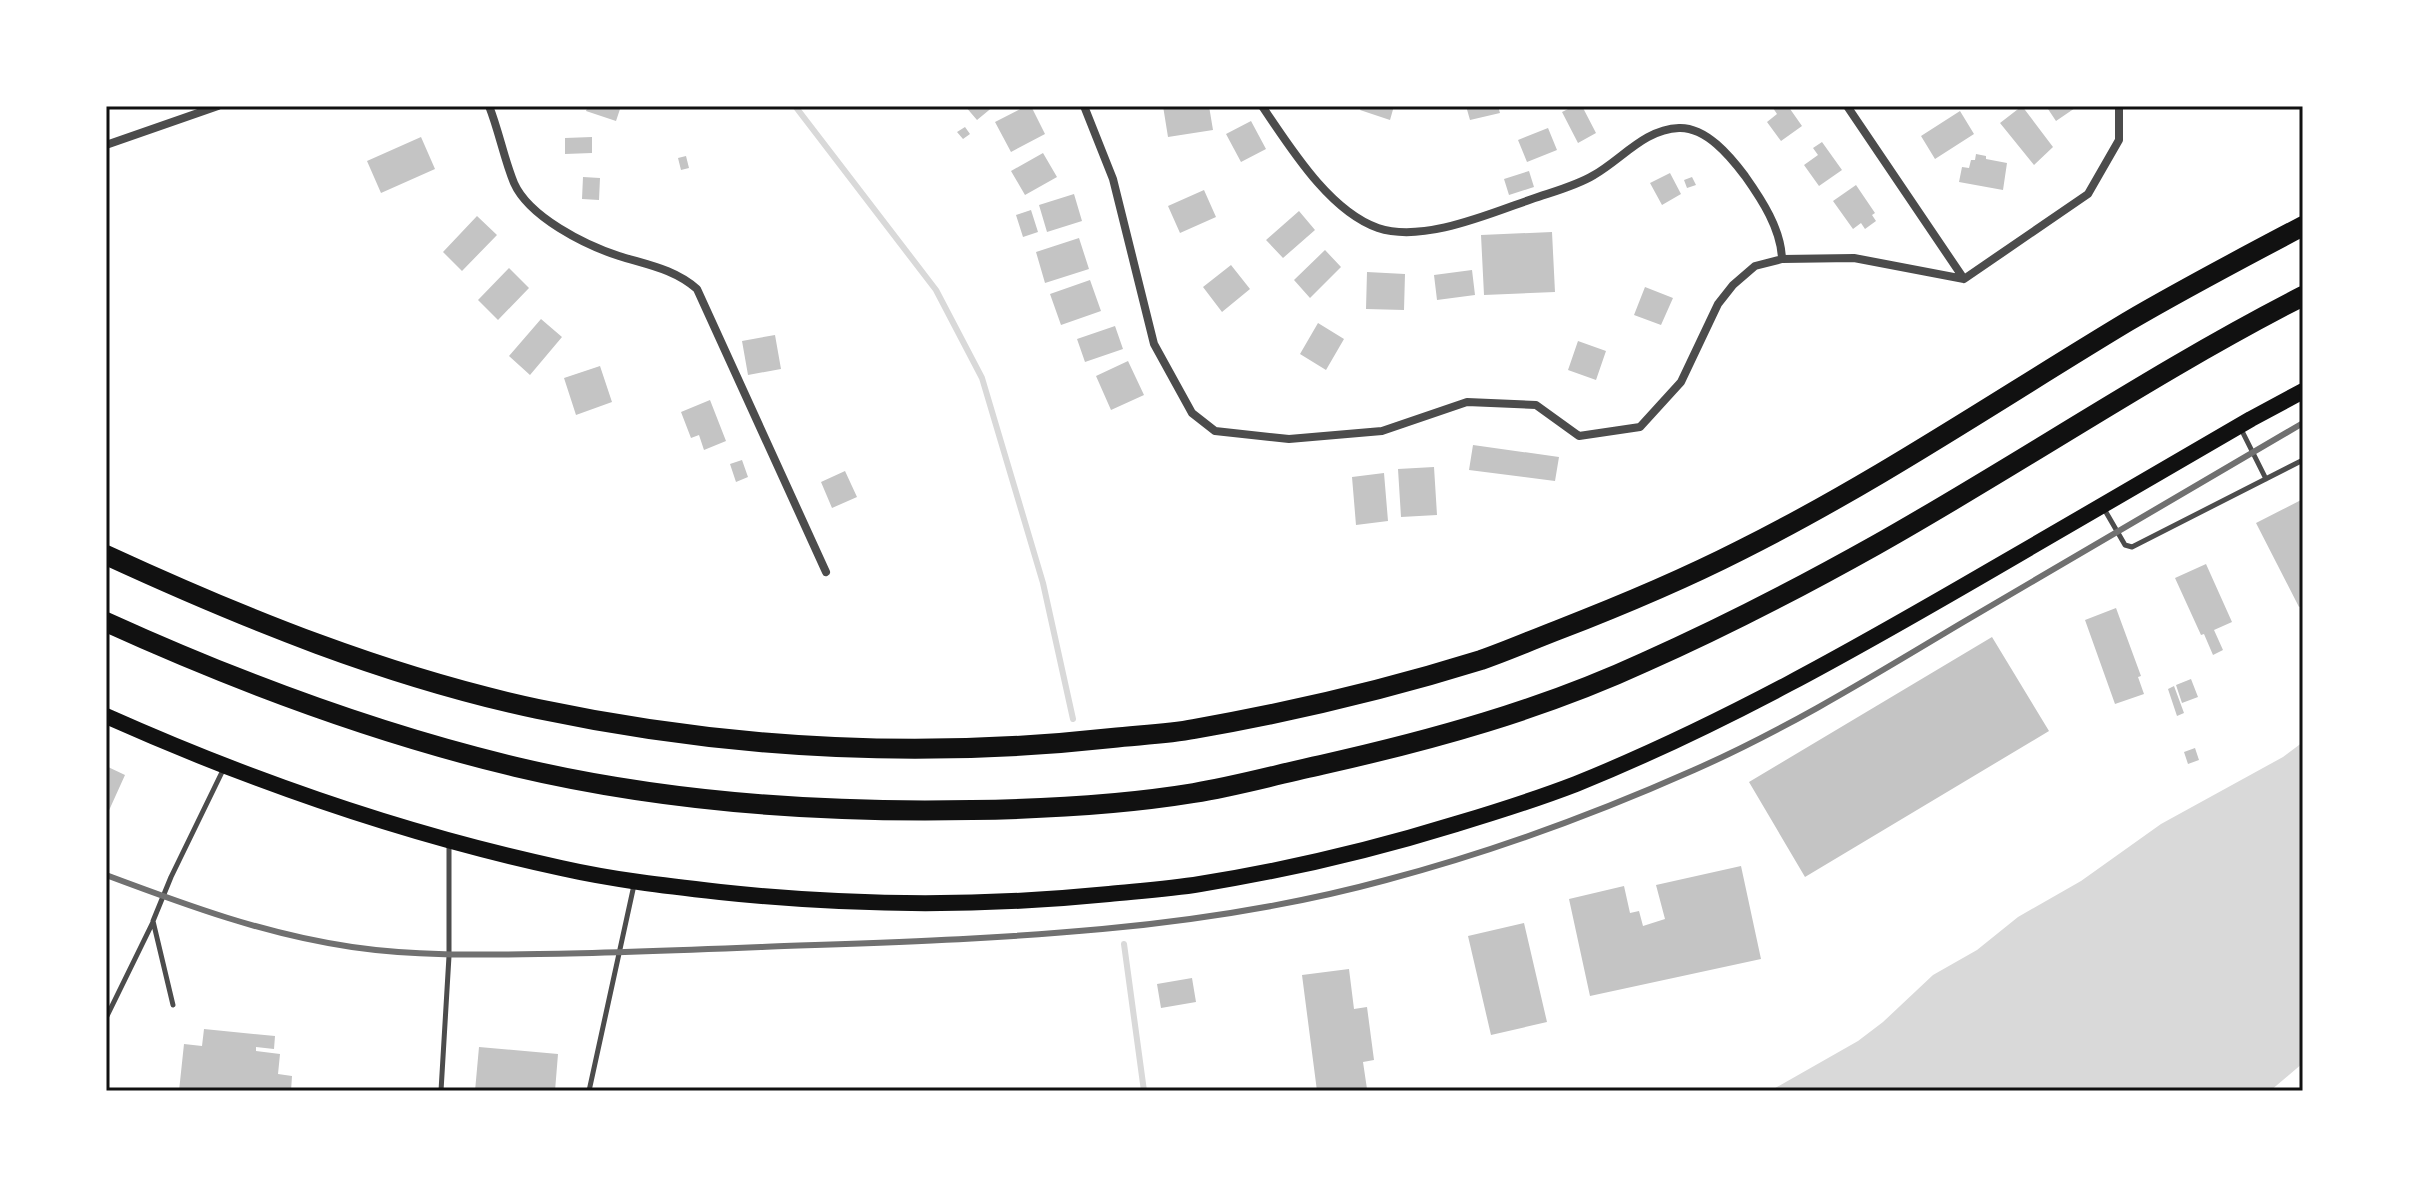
<svg xmlns="http://www.w3.org/2000/svg" width="2409" height="1197" viewBox="0 0 2409 1197" font-family="'IBM Plex Sans',sans-serif">
<style>
.water{fill:#d9d9d9}
.lines{fill:none;stroke-linecap:round;stroke-linejoin:round}
.stream{stroke:#d9d9d9;stroke-width:6}
.building{fill:#c4c4c4}
.service{stroke:#4c4c4c;stroke-width:5}
.minor{stroke:#4c4c4c;stroke-width:8}
.secondary{stroke:#111;stroke-width:16}
.motorway{stroke:#111;stroke-width:20}
.rail{stroke:#707070;stroke-width:6}
.neatline{fill:none;stroke:#111;stroke-width:3}
</style>
<rect width="100%" height="100%" fill="#fff"/>
<path class="water" d="M2303,742V1063L2270,1091H1770L1858,1041L1883,1022L1933,975L1977,950L2018,917L2081,881L2161,824L2283,757Z"/>
<g class="lines">
<path class="stream" d="M795,106L936,290L982,378L1043,583L1073,719
M1124,944L1144,1091"/>
</g>
<path class="building" d="M588,106H621L616,121L586,111Z
M965,106H994L977,120Z
M1026,106H1031L1045,134L1011,152L995,122Z
M1163,106H1209L1213,130L1168,137Z
M1362,106H1394L1390,120L1360,110Z
M1466,106H1498L1500,113L1470,120Z
M1574,106H1582L1596,133L1578,143L1562,112Z
M1776,106H1788L1802,126L1781,141L1767,122L1777,114L1773,108Z
M2022,106L2053,147L2034,165L2000,123Z
M2046,106H2078L2056,121Z
M1960,111L1974,134L1935,159L1921,136Z
M1251,121L1266,149L1241,162L1226,134Z
M965,127L970,134L963,139L957,132Z
M1548,128L1557,150L1527,162L1518,140Z
M421,137L435,169L381,193L367,161Z
M592,137V153L565,154V138Z
M1822,142L1842,170L1819,186L1804,165L1818,155L1813,148Z
M1043,153L1057,177L1025,195L1011,171Z
M1976,154L1986,156V159L2007,163L2003,190L1959,182L1962,167L1969,168L1971,160H1975Z
M686,156L689,168L681,170L678,158Z
M1529,171L1534,187L1509,195L1504,179Z
M1670,173L1681,194L1662,205L1650,183Z
M583,177L600,178L599,200L582,199Z
M1692,177L1696,185L1687,188L1684,180Z
M1856,185L1875,213L1872,215L1876,221L1865,229L1861,223L1853,229L1833,201Z
M1204,190L1216,217L1180,233L1168,206Z
M1074,194L1082,221L1047,232L1039,205Z
M1031,210L1038,232L1023,237L1016,215Z
M1299,211L1315,230L1283,258L1266,240Z
M477,216L497,235L462,271L443,252Z
M1552,232L1555,292L1484,295L1481,235Z
M1079,238L1089,269L1045,283L1036,252Z
M1325,250L1341,267L1310,298L1294,280Z
M1231,265L1250,289L1222,312L1203,287Z
M509,268L529,288L498,320L478,300Z
M1472,270L1475,295L1437,300L1434,275Z
M1367,272L1405,274L1404,310L1366,309Z
M1090,280L1101,311L1061,325L1050,294Z
M1645,287L1673,298L1661,325L1634,315Z
M541,319L562,337L530,375L509,356Z
M1318,323L1344,339L1326,370L1300,354Z
M1115,326L1123,349L1085,362L1077,339Z
M775,335L781,369L748,375L742,341Z
M1578,341L1606,351L1596,380L1568,370Z
M1128,361L1144,395L1111,410L1096,376Z
M600,366L612,402L576,415L564,378Z
M710,400L726,441L704,450L699,435L691,438L681,412Z
M1473,445L1559,457L1555,481L1469,470Z
M742,460L748,477L736,482L730,464Z
M1434,467L1437,515L1401,517L1398,469Z
M845,471L857,497L832,508L821,482Z
M1384,473L1388,521L1356,525L1352,477Z
M2303,499V605L2299,607L2256,523Z
M2206,564L2232,622L2214,630L2223,650L2213,655L2204,634L2201,635L2175,578Z
M2116,608L2141,676L2138,677L2144,694L2115,704L2085,620Z
M1992,637L2049,731L1805,877L1749,782Z
M2191,679L2198,697L2182,703L2176,685Z
M2174,686L2184,713L2177,716L2168,689Z
M2195,748L2199,760L2188,764L2184,752Z
M106,766L125,775L106,817Z
M1741,866L1761,959L1590,996L1569,899L1624,886L1630,913L1639,911L1643,926L1665,919L1656,885Z
M1524,923L1547,1022L1491,1035L1468,936Z
M1349,969L1354,1009L1367,1007L1374,1060L1363,1062L1367,1089L1317,1091L1302,975Z
M1192,978L1196,1002L1161,1008L1157,984Z
M204,1029L275,1036L274,1049L256,1047V1051L280,1054L278,1074L292,1076L291,1091H179L184,1044L202,1046Z
M479,1047L558,1054L555,1091H475Z"/>
<g class="lines">
<path class="service" d="M2241,429L2266,479
M2103,507L2125,545L2132,547L2303,460
M173,1005L153,921L171,877L224,768
M106,1018L153,922
M441,1091L449,956V845
M589,1091L634,885"/>
<path class="minor" d="M489,106C499,131 504,159 514,183C529,217 585,245 619,256C648,265 674,269 697,289L826,572
M1084,106L1113,179L1154,344L1192,413L1215,431L1289,439L1382,431L1467,402L1536,405L1579,436L1640,427L1681,382L1718,304L1733,285L1755,266L1782,259L1854,258L1964,279L2088,194L2119,140V106
M1262,106C1290,147 1329,211 1378,228C1423,243 1489,214 1532,199C1552,192 1576,186 1594,175C1622,159 1645,129 1679,128C1706,127 1730,156 1745,176C1762,200 1781,229 1782,259
M1847,106L1964,279
M106,145L218,106"/>
<path class="secondary" d="M106,716C254,782 403,834 561,868C614,880 667,886 720,892C850,906 979,907 1109,894C1139,891 1170,889 1200,884C1287,870 1372,850 1456,824C1496,812 1537,799 1576,784C1722,725 1857,648 1993,569C2079,519 2165,469 2251,419L2303,391"/>
<path class="motorway" d="M106,555C245,619 388,677 538,709C727,749 921,759 1112,738C1140,735 1168,734 1194,729C1291,712 1388,689 1481,660C1507,651 1532,640 1558,630C1620,606 1682,580 1741,550C1875,483 1999,399 2127,322C2185,288 2244,257 2303,226
M106,622C238,682 374,733 516,767C664,802 819,813 972,810C1046,809 1121,805 1194,793C1237,786 1279,774 1321,765C1432,740 1541,710 1645,662C1724,627 1801,587 1876,545C2020,464 2156,371 2303,296"/>
<path class="rail" d="M106,875C186,905 267,935 352,947C414,956 476,955 539,954C613,953 687,950 761,947C971,939 1181,936 1386,880C1492,852 1595,814 1694,770C1787,729 1873,676 1960,624C2075,557 2189,490 2303,423"/>
</g>
<rect width="2409" height="1197" fill="none" stroke="#ffffff" stroke-width="216"/>
<rect x="108" y="108" width="2193" height="981" class="neatline"/>
</svg>
